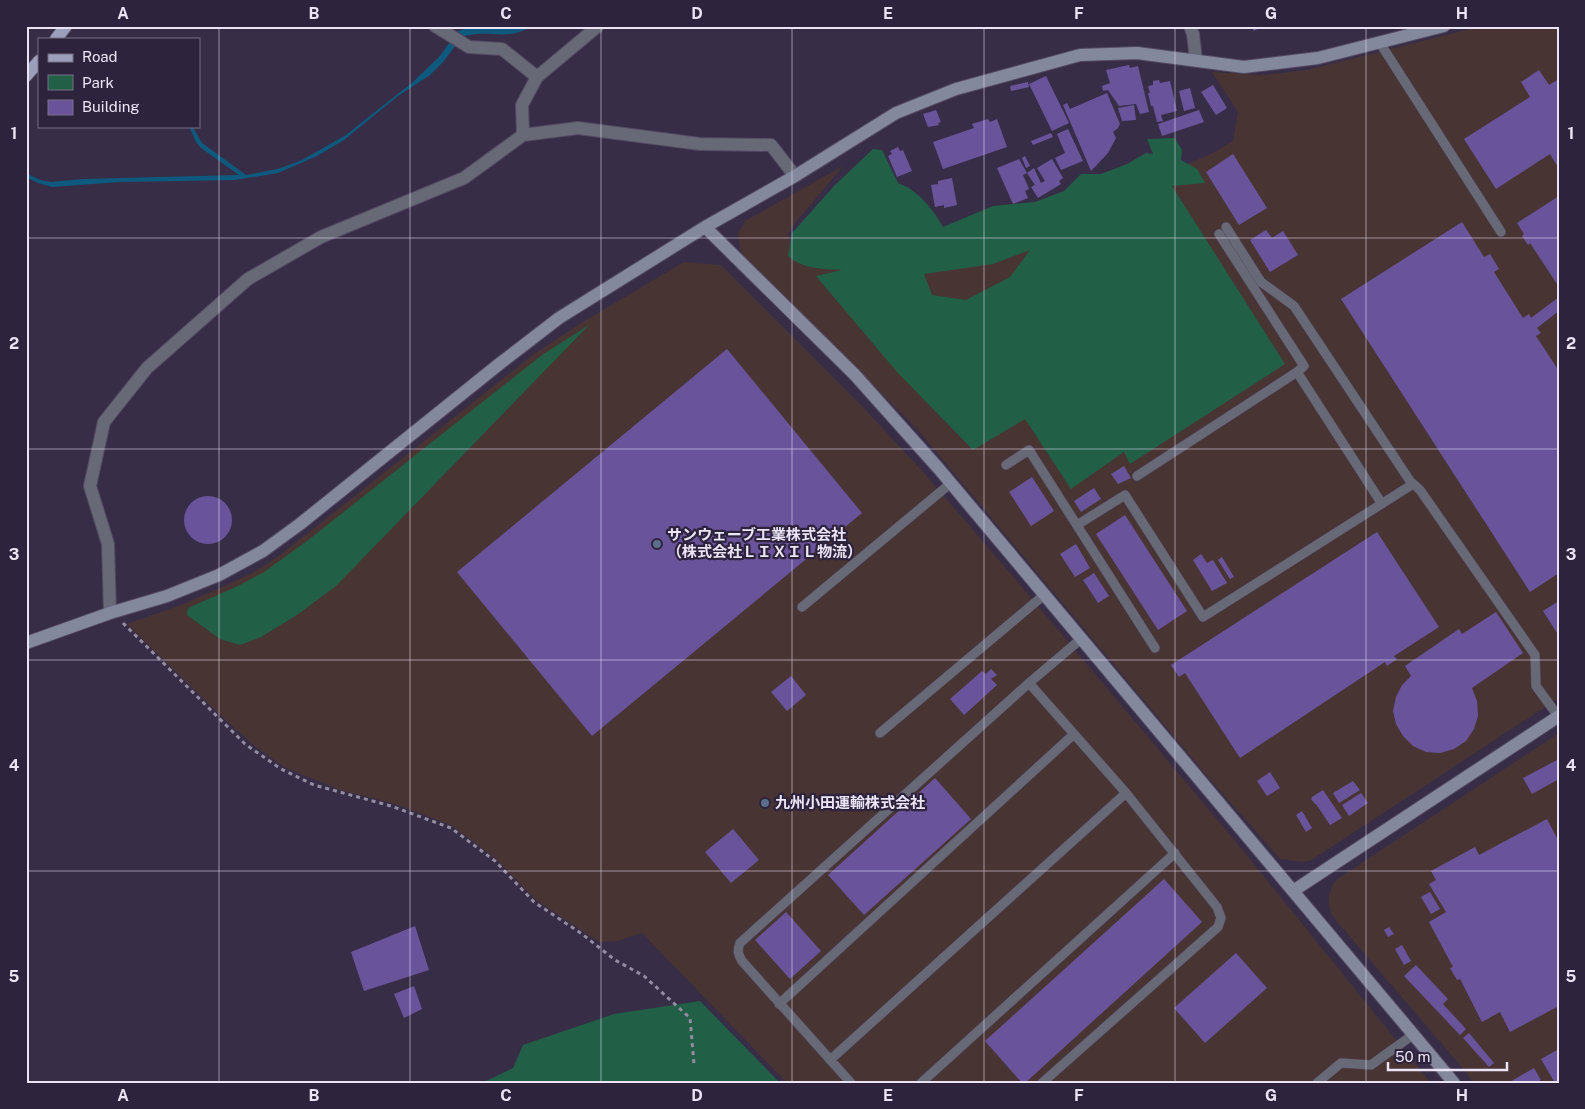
<svg xmlns="http://www.w3.org/2000/svg" width="1585" height="1109" viewBox="0 0 1585 1109" font-family="'Public Sans','Noto Sans JP',sans-serif">
<style>
.industrial{fill:#493434}
.green{fill:#215f46;fill-rule:evenodd}
.water{fill:#0e5a7f}
.building{fill:#69549c}
.lines{fill:none;stroke-linecap:round;stroke-linejoin:round}
.lane-casing{stroke:#544a63;stroke-width:10}
.street-casing{stroke:#544a63;stroke-width:14}
.secondary-casing{stroke:#544a63;stroke-width:14}
.primary-casing{stroke:#544a63;stroke-width:14}
.path{stroke:#948ca1;stroke-width:3;stroke-dasharray:4 4;stroke-linecap:butt}
.lane{stroke:#676977;stroke-width:9}
.street{stroke:#676977;stroke-width:12}
.secondary{stroke:#84889d;stroke-width:12}
.primary{stroke:#9b9fba;stroke-width:12}
.grid{fill:none;stroke:#eae4f5;stroke-width:1;stroke-opacity:0.55}
.service-dot{fill:#5c6f8a;stroke:#2d233c;stroke-width:2}
.labels{text-anchor:middle;stroke-width:4.5;stroke-linejoin:round;paint-order:stroke}
.poi-label{font-size:15px;font-weight:bold;fill:#eae4f5;stroke:#2d233c;text-anchor:start}
.neatline{fill:none;stroke:#eae4f5;stroke-width:2}
.grid-label{font-size:16px;text-anchor:middle;font-weight:bold;fill:#eae4f5}
</style>
<rect width="100%" height="100%" fill="#372d47"/>
<path class="industrial" d="M1482,26H1559V698L1310,861L1302,862L1282,859L1281,860L1207,776L917,429L743,255L740,249L738,234L745,221L843,166L788,232L791,249L825,258L1173,170L1211,154L1233,141L1238,112L1212,72L1264,75L1307,70Z
M684,262L721,265L863,407L925,474L1028,594L1236,842L1431,1083H787L642,933L618,941L599,942L536,900L496,859L451,825L392,803L340,790L284,767L256,747L221,716L127,624L181,605L222,587L254,572L280,555L534,354L581,323Z
M1559,733V1083H1473L1465,1071L1339,924L1331,914L1329,904V895L1333,884L1339,878Z"/>
<path class="green" d="M1175,138L1182,150L1181,160L1197,169L1205,183L1172,186L1285,364L1130,464L1124,452L1071,489L1025,419L973,450L897,372L816,276L842,270C823,269 802,269 788,256L792,233L834,186L873,149L882,150L898,183C918,190 933,209 943,227L993,206L1035,202L1064,191L1081,174H1101L1127,164L1146,153L1153,154L1147,139ZM1030,250L1010,277L966,300L932,295L924,274L993,264Z
M589,325L336,586L297,615L261,637L240,645L220,639L187,615L188,608L238,586L264,572L307,541L542,355Z
M700,1001L780,1083H482L513,1068L523,1045L614,1014Z"/>
<path class="water" d="M518,26H533C505,42 491,29 465,36L459,41L443,62L430,75L398,96L344,140L317,156L278,173L235,180L120,182L52,187L38,183L26,177V173L40,180L51,182L83,179L239,175L201,148L196,142L189,126H192L202,143L246,175L278,169L302,160L346,135L414,81L439,57L458,31L471,27L508,28Z"/>
<path class="building" d="M1251,26H1262L1254,31Z
M1129,65L1130,68L1138,66L1149,112L1140,114L1136,104L1119,106L1108,90L1103,91L1102,86L1110,83L1106,70Z
M1539,70L1549,85L1559,79V149L1557,150L1559,153V169L1550,154L1496,189L1464,139L1530,97L1521,82Z
M1046,76L1069,123L1052,131L1029,84Z
M1159,80L1160,83L1170,81L1177,111L1161,115L1163,121L1157,122L1153,106H1151L1148,93H1150L1148,86L1153,85V81Z
M1028,82L1029,87L1011,91L1010,86Z
M1213,85L1227,108L1216,115L1201,92Z
M1190,88L1195,108L1184,111L1179,91Z
M1107,93L1120,124L1118,128L1113,132L1116,138L1108,153L1091,171L1063,105L1067,103L1070,109Z
M1134,105L1136,120L1122,121L1118,108Z
M936,110L941,122L938,123L939,125L928,127L923,114Z
M1199,110L1204,122L1162,136L1158,124Z
M988,119L990,122L997,119L1007,147L943,169L933,142L974,128L972,124Z
M1068,129L1083,161L1061,170L1055,158L1065,153L1057,134Z
M1051,133L1053,137L1033,145L1031,141Z
M898,147L900,151L903,150L912,171L897,177L888,156L892,154L890,151Z
M1233,154L1267,208L1239,225L1206,172Z
M1025,156L1030,166L1026,168L1022,158Z
M1019,159L1027,173L1023,175L1029,189L1025,191L1028,198L1013,204L997,168Z
M1052,159L1063,178L1059,181L1061,184L1038,198L1031,187L1035,185L1027,173L1034,168L1041,183L1045,181L1037,168Z
M952,178L957,205L944,208V205L935,207L931,185L938,184V181Z
M1559,196V287L1530,243L1528,245L1522,236L1524,234L1517,223Z
M1462,222L1484,257L1490,254L1499,269L1494,272L1523,318L1529,314L1531,318L1559,297V311L1537,328L1541,333L1536,336L1559,371V573L1530,592L1341,299Z
M1266,230L1272,238L1283,231L1298,255L1270,272L1250,240Z
M727,349L862,513L592,736L457,572Z
M1124,466L1131,478L1118,484L1111,474Z
M1032,477L1054,511L1031,526L1009,492Z
M1094,488L1101,499L1081,512L1074,501Z
M184 520a24 24 0 1 1 48 0a24 24 0 1 1-48 0Z
M1125,515L1187,611L1158,630L1096,534Z
M1377,532L1439,627L1394,656L1397,659L1387,666L1385,662L1240,758L1185,673L1179,677L1171,665Z
M1076,544L1090,568L1075,577L1060,554Z
M1201,554L1207,563L1213,560L1227,583L1212,591L1193,560Z
M1222,557L1234,577L1230,579L1218,560Z
M1094,573L1109,596L1098,603L1083,580Z
M1559,601V636L1543,611Z
M1496,612L1523,653L1472,688L1477,701L1478,716L1474,729L1466,741L1454,749L1440,753L1426,752L1413,746L1403,736L1396,724L1393,711L1396,697L1402,685L1411,676L1405,666L1459,629L1462,634Z
M991,669L997,675L991,679L997,685L964,715L950,699L982,671L986,674Z
M791,676L806,695L787,711L771,692Z
M1559,759V779L1532,794L1523,778Z
M1270,772L1280,788L1267,796L1257,781Z
M935,778L971,819L864,915L828,875Z
M1353,781L1360,790L1339,803L1333,793Z
M1323,790L1342,818L1330,825L1316,804H1315L1311,799L1312,797Z
M1361,793L1368,803L1349,816L1342,805Z
M1302,811L1312,828L1306,832L1296,815Z
M1547,819L1559,842V1006L1510,1032L1500,1012L1482,1022L1460,979L1457,980L1450,968L1453,967L1429,922L1446,912L1429,884L1436,880L1431,871L1475,847L1479,855Z
M733,829L759,860L731,883L705,852Z
M1164,879L1202,922L1025,1083H1022L985,1041Z
M1430,892L1440,909L1431,914L1421,897Z
M786,912L821,951L790,979L755,940Z
M415,926L429,970L364,991L351,952Z
M1389,927L1394,934L1388,937L1384,930Z
M1402,945L1411,961L1404,965L1395,949Z
M1236,953L1267,988L1205,1043L1174,1008Z
M1416,965L1448,999L1443,1004L1466,1029L1460,1035L1404,976Z
M414,986L422,1009L404,1018L394,994Z
M1469,1033L1494,1063L1489,1067L1463,1038Z
M1559,1049V1083H1555L1541,1059Z
M1534,1068L1541,1080L1536,1083H1508Z"/>
<g class="lines">
<defs>
<path id="lane" d="M1380,43L1501,232
M1226,227L1261,282L1294,306L1410,481L1420,490L1535,655L1536,686L1558,716
M1297,372L1382,504
M1006,465L1029,450L1155,648
M1137,476L1297,372L1304,366L1219,234
M1077,525L1125,495L1203,617L1413,484
M802,607L951,483
M1029,683L1126,793L1217,907L1221,918L1218,927L1042,1083
M880,733L1044,595
M779,1004L1074,734
M830,1060L1126,793
M851,1083L742,961C738,954 737,951 740,943L1029,683L1081,639
M921,1083L1175,853
M1317,1083L1341,1063L1371,1065L1414,1034"/>
<path id="street" d="M435,26L469,47L502,49L537,77
M1190,26L1193,34L1196,60
M523,135L522,105L537,77L598,26
M110,613L108,544L90,486L104,422L147,368L248,279L321,237L464,178L523,135L578,128L700,144L771,145L795,176"/>
<path id="secondary" d="M705,227L855,375L939,469L1454,1083
M26,643L110,613L167,596L219,575L263,551L300,524L498,365L559,318L705,227L795,176L896,113L956,89L1080,55L1137,53L1244,67L1318,58L1444,26
M1293,891L1559,716"/>
<path id="primary" d="M56,39L66,26
M26,76L39,61"/>
</defs>
<use href="#lane" class="lane-casing"/>
<use href="#street" class="street-casing"/>
<use href="#secondary" class="secondary-casing"/>
<use href="#primary" class="primary-casing"/>
<path class="path" d="M123,623L245,744L281,769L314,785L391,806L451,828L495,861L534,902L582,934L615,960L644,976L690,1018L694,1064"/>
<use href="#lane" class="lane"/>
<use href="#street" class="street"/>
<use href="#secondary" class="secondary"/>
<use href="#primary" class="primary"/>
</g>
<path class="grid" d="M219,26V1083M410,26V1083M601,26V1083M792,26V1083M984,26V1083M1175,26V1083M1366,26V1083M26,238H1559M26,449H1559M26,660H1559M26,871H1559"/>
<g class="service-dot">
<circle cx="657" cy="544" r="5"/>
<circle cx="765" cy="803" r="5"/>
</g>
<g class="labels">
<g class="poi-label">
<text x="667" y="540">サンウェーブ工業株式会社<tspan x="667" dy="17">（株式会社ＬＩＸＩＬ物流）</tspan></text>
<text x="775" y="808">九州小田運輸株式会社</text>
</g>
</g>
<rect width="1585" height="1109" fill="none" stroke="#2d233c" stroke-width="55"/>
<rect x="38" y="38" width="162" height="90" fill="#2d233c" stroke="#797086"/>
<rect x="48" y="54" width="25" height="8" fill="#9b9fba" stroke="#797086"/>
<text x="82" y="62" font-size="15" fill="#eae4f5">Road</text>
<rect x="48" y="75" width="25" height="15" fill="#215f46" stroke="#797086"/>
<text x="82" y="88" font-size="15" fill="#eae4f5">Park</text>
<rect x="48" y="100" width="25" height="15" fill="#69549c" stroke="#797086"/>
<text x="82" y="112" font-size="15" fill="#eae4f5">Building</text>
<path d="M1388 1062v8h119v-8" fill="none" stroke="#eae4f5" stroke-width="2.5"/>
<text x="1395" y="1062" font-size="15" fill="#eae4f5" stroke="#2d233c" stroke-width="4" paint-order="stroke">50 m</text>
<rect x="28" y="28" width="1530" height="1054" class="neatline"/>
<g class="grid-label">
<text x="123" y="19">A</text>
<text x="314" y="19">B</text>
<text x="506" y="19">C</text>
<text x="697" y="19">D</text>
<text x="888" y="19">E</text>
<text x="1079" y="19">F</text>
<text x="1271" y="19">G</text>
<text x="1462" y="19">H</text>
<text x="14" y="139">1</text>
<text x="1571" y="139">1</text>
<text x="14" y="349">2</text>
<text x="1571" y="349">2</text>
<text x="14" y="560">3</text>
<text x="1571" y="560">3</text>
<text x="14" y="771">4</text>
<text x="1571" y="771">4</text>
<text x="14" y="982">5</text>
<text x="1571" y="982">5</text>
<text x="123" y="1101">A</text>
<text x="314" y="1101">B</text>
<text x="506" y="1101">C</text>
<text x="697" y="1101">D</text>
<text x="888" y="1101">E</text>
<text x="1079" y="1101">F</text>
<text x="1271" y="1101">G</text>
<text x="1462" y="1101">H</text>
</g>
</svg>
